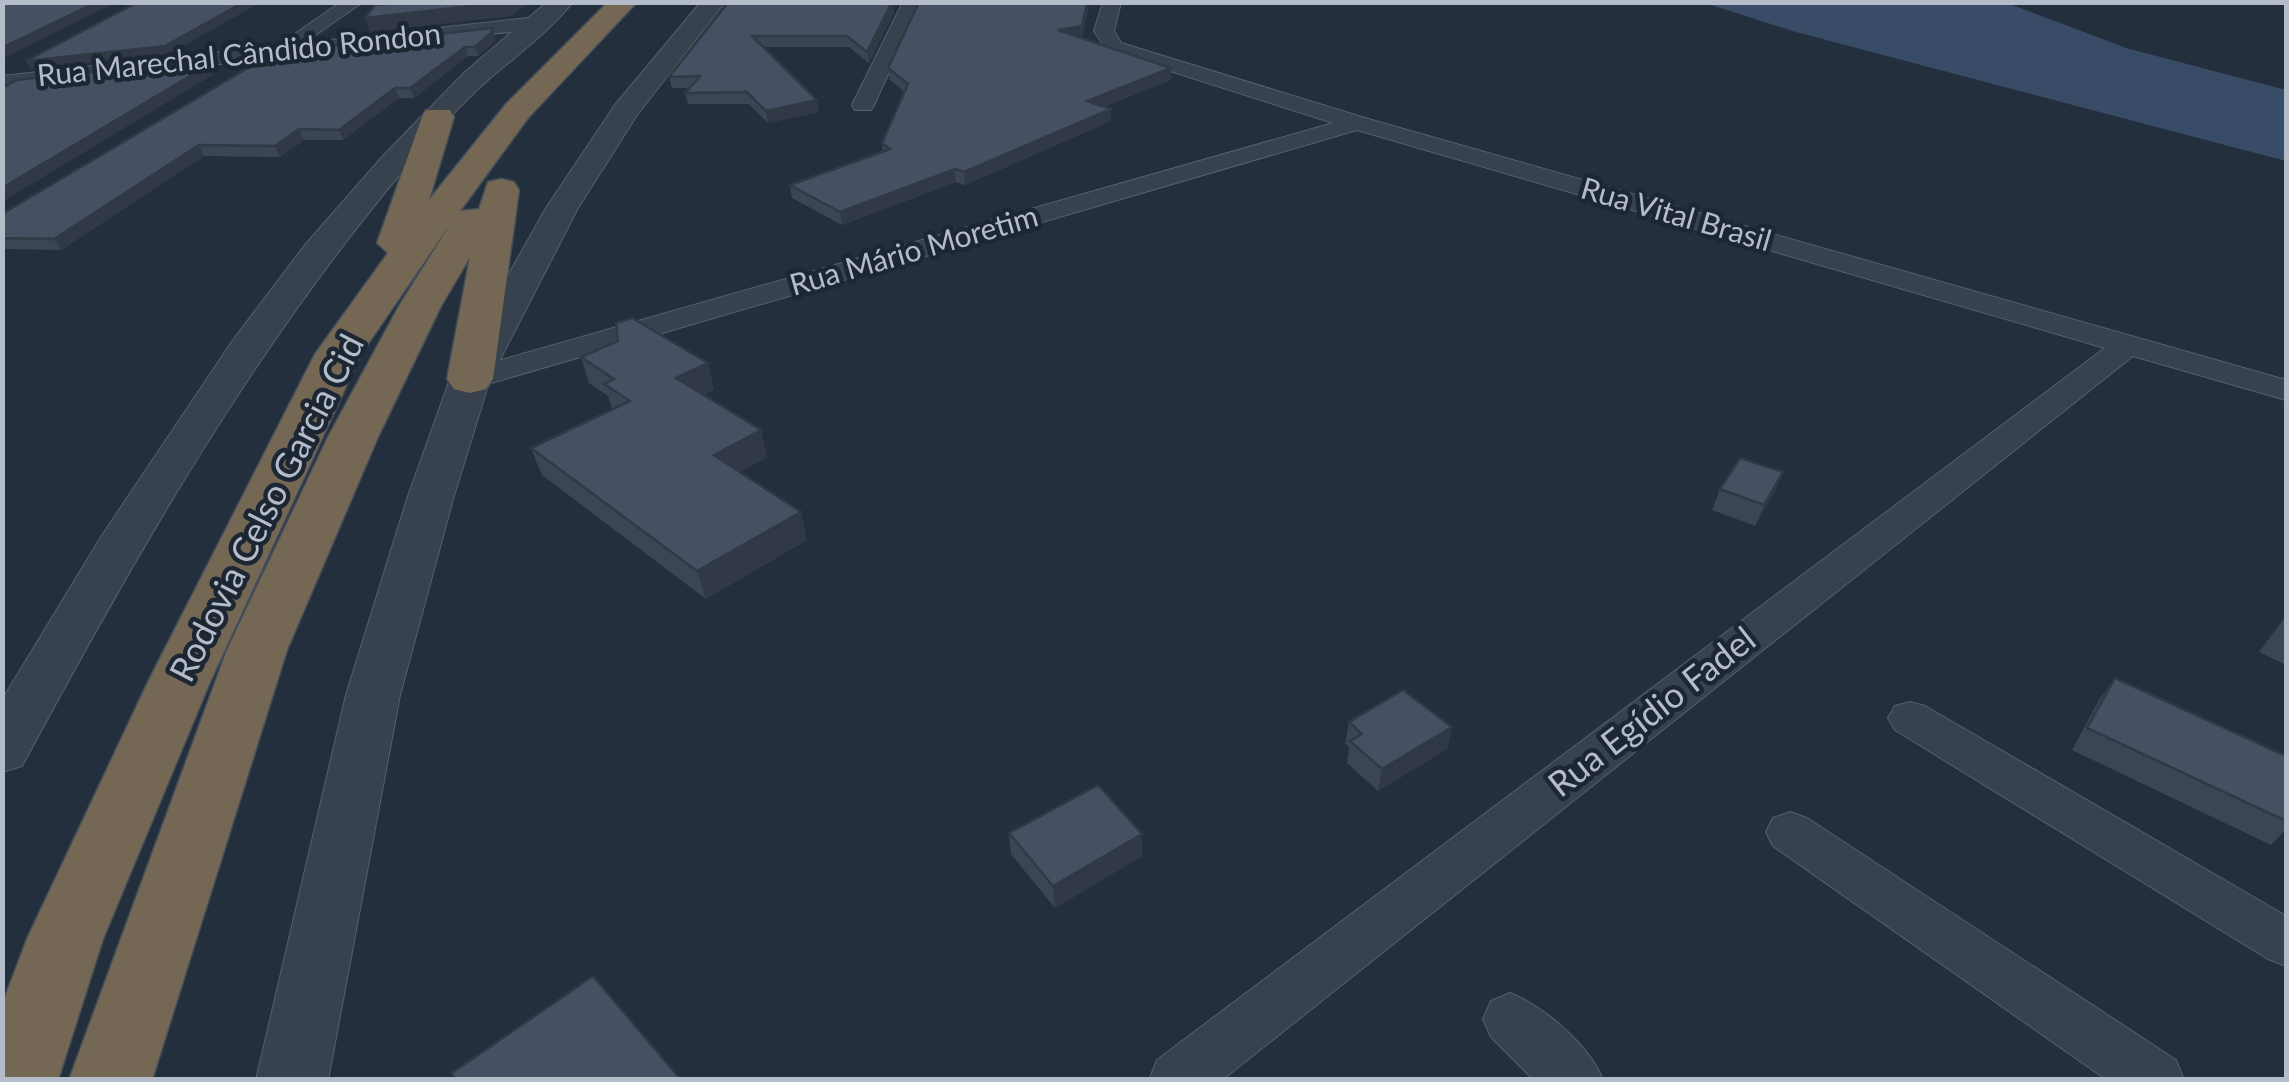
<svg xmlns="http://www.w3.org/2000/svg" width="2289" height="1082" viewBox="0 0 2289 1082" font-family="Lato,sans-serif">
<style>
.water{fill:#394c67}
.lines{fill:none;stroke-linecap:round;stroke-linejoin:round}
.minor-casing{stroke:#565f6c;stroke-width:2}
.tertiary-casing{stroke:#565f6c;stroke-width:2}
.motorway-casing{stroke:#434c59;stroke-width:3}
.minor{fill:#38414e;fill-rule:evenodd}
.tertiary{fill:#38414e;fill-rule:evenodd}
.motorway{fill:#746855;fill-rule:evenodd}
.wall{fill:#3b4654}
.shaded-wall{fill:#303945}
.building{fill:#455162;stroke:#303945;stroke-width:2.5}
.labels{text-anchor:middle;stroke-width:9;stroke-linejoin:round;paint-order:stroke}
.far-street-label{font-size:30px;fill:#b4bcc9;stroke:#1d2633}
.street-label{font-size:35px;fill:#b4bcc9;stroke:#1d2633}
</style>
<rect width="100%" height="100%" fill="#242f3e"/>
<path class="water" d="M1705,3H2007L2126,48L2286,90V161L1796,32Z"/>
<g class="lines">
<defs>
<path id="minor" d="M341,2H363L304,43L536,17L546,23L536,29L2,88V76L277,46Z
M903,2H921L874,105L871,110H855L852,105Z
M1103,2H1121L1114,31L1121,43L1365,118L2286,380V400L2133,356L1222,1080H1149L1157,1060L2105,348L1357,130L481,386H459L454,379L459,372L1333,123L1107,51L1094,31Z
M1910,702L1925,706L2286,916V966L2268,959L1895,730L1888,718L1895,706Z
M1790,812L1807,818L2176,1060L2184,1080H2107L1773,846L1766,832L1773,818Z
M1510,993C1545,1007 1589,1045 1603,1080H1534L1491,1037L1483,1019L1491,1001Z"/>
<path id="tertiary" d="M547,2H573C550,31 517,55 489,79C458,107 428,140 401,173C249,355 134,558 22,766L2,772V700L101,537L233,340L305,245L383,156L465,72Z
M701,2H725L637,115L578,208L490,379L453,499L400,695L328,1080H256L346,695L407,499L450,379L546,208L615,105Z"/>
<path id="motorway" d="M608,2H637L528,118L460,211L479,209L488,182L501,179L514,182L519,190L493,379L486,389L470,393L454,389L447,379L470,257L441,306L378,437L287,650L152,1080H69L227,650L328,437L399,306L453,220L361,354L210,682L103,939L58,1080H2V1005L27,939L148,682L315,354L388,253L377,243L422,117L426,110H450L454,117L429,200L506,104Z"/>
</defs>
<use href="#minor" class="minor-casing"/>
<use href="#tertiary" class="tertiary-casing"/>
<use href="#motorway" class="motorway-casing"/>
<use href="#minor" class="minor"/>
<use href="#tertiary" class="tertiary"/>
<use href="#motorway" class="motorway"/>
</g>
<path class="wall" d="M727,4L894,12L869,63L849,47H763L819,112L768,123L749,104H688L685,93L690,88H672L669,77Z
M1082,37L1171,68V80L1103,107L1111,109V121L965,185L956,182L842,225L792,198L790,185L883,151L882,143L905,92L890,80L888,68Z
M496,40L478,56H468L414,98H399L343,140H304L280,157L204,156L61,250L2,249V214L272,65Z
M581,357L714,389L703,395L767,457L740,472L801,512L807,540L706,599L542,475L531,448L612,409L608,396L589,383Z
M1783,472L1774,493L1755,526L1712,510L1720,489Z
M2286,616V665L2259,652Z
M2115,678L2286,756V829L2271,845L2072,750L2099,700Z
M1349,722L1452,727L1447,749L1378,791L1347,763L1349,747L1345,744Z
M1009,833L1142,834V856L1055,908L1011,854Z"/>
<path class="shaded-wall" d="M97,2H117L2,59V48Z
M244,2H262L169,54L31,69L26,61Z
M507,2H529L512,16L370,32L365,18Z
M893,2L894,12L869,63L867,52Z
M1087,2H1090L1082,37L1058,30Z
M493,31L496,40L478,56L475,47Z
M465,47L468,56L414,98L410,88Z
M210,64L214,74L2,202V188Z
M1171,68V80L1087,113V101Z
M395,88L399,98L343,140L339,130Z
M817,100L819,112L768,123L766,111Z
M1111,109V121L965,185L964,172Z
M299,129L304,140L280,157L275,146Z
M199,145L204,156L61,250L54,239Z
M955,169L956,182L842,225L840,212Z
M708,363L714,389L683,404L676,378Z
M761,430L767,457L721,482L714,455Z
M1783,472L1774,493L1755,526L1764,505Z
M801,512L807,540L706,599L697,571Z
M1452,727L1447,749L1378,791L1382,769Z
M1142,834V856L1055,908L1053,886Z"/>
<path class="building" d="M2,2H97L2,48Z
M138,2H244L165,46L26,61Z
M411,2H507L365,18L375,5Z
M740,2H892L867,52L847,36H752L817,100L766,111L747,92L685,93L700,76L669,77L727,4Z
M919,2H1087L1082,26L1058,30L1171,68L1087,101L1111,109L964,172L955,169L840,212L790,185L890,149L882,143L908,84L888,68Z
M492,28L493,31L475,47H465L410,88H395L339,130L299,129L275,146L199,145L54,239L2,238V214L253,65H272L296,50Z
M160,64H210L2,188V88L17,80Z
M632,318L708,363L676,378L761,430L714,455L801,512L697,571L531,448L630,401L604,384L614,379L581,357L618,341L616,323Z
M1740,458L1783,472L1764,505L1720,489Z
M2115,678L2286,756V821L2087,728Z
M1403,690L1452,727L1382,769L1350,741L1362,734L1349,722Z
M1098,785L1142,834L1053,886L1009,833Z
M593,976L681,1080H456L452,1073Z"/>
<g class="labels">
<g class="far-street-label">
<text transform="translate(239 55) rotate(-6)" y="10">Rua Marechal Cândido Rondon</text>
<text transform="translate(1676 215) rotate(16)" y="10">Rua Vital Brasil</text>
<text transform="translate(914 251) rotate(-16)" y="10">Rua Mário Moretim</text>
</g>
<g class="street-label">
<text transform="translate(267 508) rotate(-63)" y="12">Rodovia Celso Garcia Cid</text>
<text transform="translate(1652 712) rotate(-38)" y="12">Rua Egídio Fadel</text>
</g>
</g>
<rect width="2289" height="1082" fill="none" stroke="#b4bcc9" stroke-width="10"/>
</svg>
